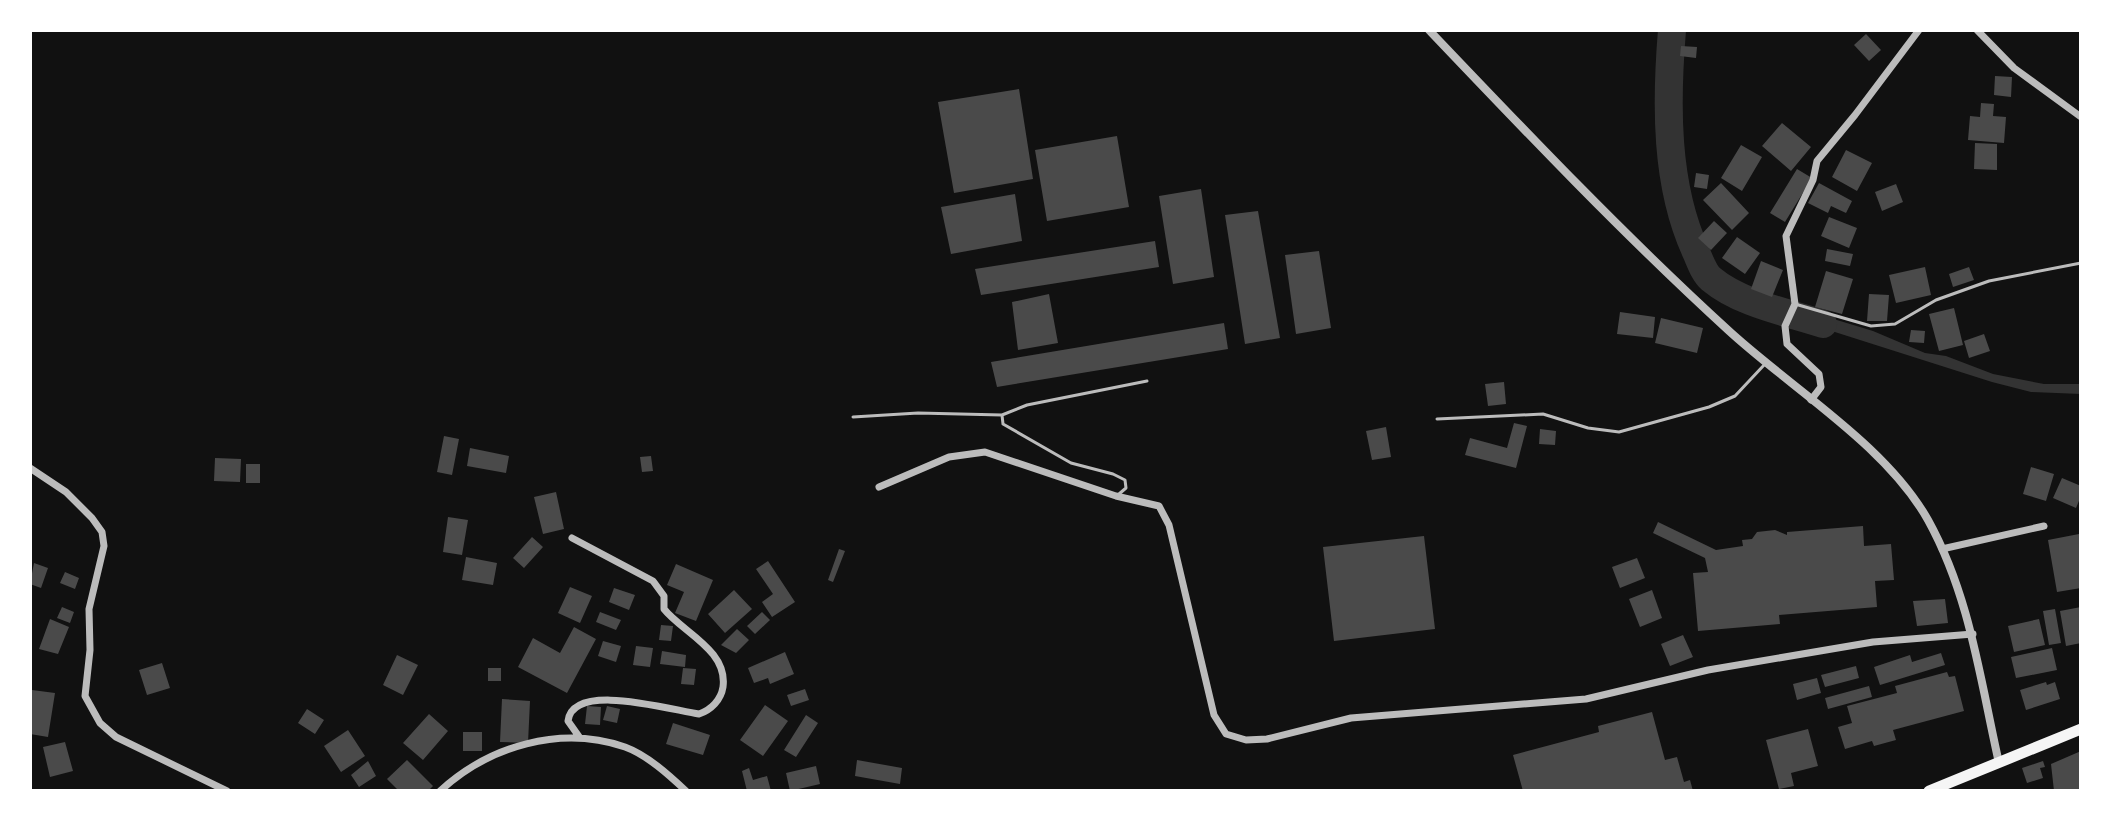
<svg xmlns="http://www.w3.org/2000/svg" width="2111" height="821" viewBox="0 0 2111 821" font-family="Arial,sans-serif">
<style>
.water{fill:#333}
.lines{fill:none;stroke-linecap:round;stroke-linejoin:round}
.river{stroke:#333;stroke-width:28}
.building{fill:#4a4a4a}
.service{stroke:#bcbcbc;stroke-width:3}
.minor{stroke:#bcbcbc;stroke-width:7}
.tertiary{stroke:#bcbcbc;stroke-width:8}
.trunk{stroke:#f5f5f5;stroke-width:11}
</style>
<rect width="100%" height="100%" fill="#111"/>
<path class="water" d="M1804,310L1873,331L1925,353L1946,356L1993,374L2044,384H2081V394L2031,392L1992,382L1794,319L1796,311Z"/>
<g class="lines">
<path class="river" d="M1672,30C1666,103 1665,185 1696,252C1700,261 1704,273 1711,279C1741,304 1787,312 1823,324"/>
</g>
<path class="building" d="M1866,34L1881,50L1869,61L1854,45Z
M1681,46L1697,47L1696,58L1680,56Z
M1995,76L2012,77L2011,97L1994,95Z
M1019,89L1033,179L954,193L938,102Z
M1981,103L1994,104L1993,116L2006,117L2004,143L1968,140L1970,116L1980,117Z
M1782,123L1811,147L1791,171L1762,146Z
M1117,136L1129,207L1047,221L1035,150Z
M1975,143L1997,144V170L1974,169Z
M1741,145L1762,157L1742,191L1721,178Z
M1846,150L1872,163L1857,191L1832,177Z
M1797,169L1812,178L1785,222L1770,213Z
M1696,173L1709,175L1707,189L1694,187Z
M1721,183L1749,213L1732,230L1703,200Z
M1819,183L1852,201L1846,213L1831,206L1828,213L1808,203Z
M1896,184L1903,202L1882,211L1875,192Z
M1201,189L1214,277L1173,284L1159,196Z
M1015,194L1022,241L951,254L941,207Z
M1258,211L1280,338L1245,344L1225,215Z
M1829,217L1857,228L1849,248L1821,236Z
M1714,221L1727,233L1711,250L1698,238Z
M1737,237L1760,253L1745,274L1722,258Z
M1155,241L1159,267L981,295L975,269Z
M1827,249L1853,254L1850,266L1825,261Z
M1319,251L1331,328L1296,334L1285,255Z
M1761,261L1783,270L1772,297L1751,289Z
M1925,267L1931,295L1896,303L1889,275Z
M1969,267L1974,280L1953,287L1949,274Z
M1826,271L1853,279L1842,314L1815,307Z
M1049,294L1058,343L1018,350L1012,302Z
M1869,294L1889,295L1887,321H1867Z
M1954,308L1963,345L1939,351L1929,314Z
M1620,312L1655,317L1653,338L1617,334Z
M1661,318L1703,328L1697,353L1655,343Z
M1224,323L1228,349L997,387L991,362Z
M1911,330L1925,331L1924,343L1909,342Z
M1984,334L1990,351L1969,358L1964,341Z
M1504,382L1506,404L1488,406L1485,384Z
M1514,423L1527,426L1516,468L1465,455L1470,438L1507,448Z
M1386,427L1391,457L1372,460L1366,431Z
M1540,429L1556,431L1555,445L1539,444Z
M444,436L459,439L452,475L437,472Z
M470,448L509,456L506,473L467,466Z
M651,456L653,471L642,472L640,457Z
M215,458L241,459L240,482L214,481Z
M246,464H260V483H246Z
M2031,467L2054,474L2046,501L2023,494Z
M2062,478L2081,486V496L2076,508L2053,498Z
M556,492L564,529L543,534L534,497Z
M448,517L468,520L462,555L443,552Z
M1658,522L1716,550L1743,546L1742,540L1752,539L1757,532L1775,530L1787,535V532L1863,526L1864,546L1891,544L1894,580L1875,581L1877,607L1779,615L1780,624L1698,631L1693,573L1708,572L1705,558L1653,533Z
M2079,534L2081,588L2057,592L2048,540Z
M1424,536L1435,629L1334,641L1323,547Z
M532,537L543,547L524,568L513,558Z
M839,549L845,551L833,582L828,580Z
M466,557L497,563L493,585L462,580Z
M1637,558L1645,578L1620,588L1612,567Z
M768,561L795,602L772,617L762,602L773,594L756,569Z
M34,563L48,568L41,588L30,584Z
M676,564L713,580L696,621L675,613L684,592L667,585Z
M65,572L79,578L75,589L60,583Z
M570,587L592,596L580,623L558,613Z
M614,588L635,595L629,610L609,602Z
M734,590L752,609L725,633L708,614Z
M1652,590L1662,618L1640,627L1629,599Z
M1945,599L1948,623L1917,626L1913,601Z
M62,607L74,612L70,623L57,618Z
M2081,607V643L2066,646L2060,611Z
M2055,609L2061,643L2049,645L2043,611Z
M600,612L621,620L616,630L596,622Z
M762,612L770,620L755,634L747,626Z
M50,619L69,627L58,654L39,649Z
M2039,619L2045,645L2014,652L2008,626Z
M661,625L673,626L671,641L659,640Z
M574,627L596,639L567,693L518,667L533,638L560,653Z
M737,629L749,640L736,653L721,645Z
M1683,635L1693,657L1670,666L1661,644Z
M603,641L621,646L616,662L598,656Z
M636,646L653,648L650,667L633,665Z
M2052,648L2057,670L2016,678L2011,657Z
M662,651L686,655L685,667L660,664Z
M785,652L794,674L770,684L768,678L754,683L748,668Z
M1941,653L1945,665L1880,685L1874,667L1910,655L1912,662Z
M397,655L418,665L403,695L383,685Z
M162,663L170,688L147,695L139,670Z
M1856,666L1859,678L1825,687L1821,675Z
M488,668H501V681H488Z
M683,668L696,669L694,685L681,684Z
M1947,672L1949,677L1955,676L1964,711L1893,730L1896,740L1874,746L1872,741L1845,749L1838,727L1852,723L1847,706L1897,693L1895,686Z
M1817,678L1821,693L1797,700L1793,684Z
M2046,682L2047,685L2055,682L2060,699L2026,710L2020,690Z
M1869,686L1872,697L1828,709L1825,698Z
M805,689L809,700L791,706L787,695Z
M32,690L55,693L48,737L30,734Z
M502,699L530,701L528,743L500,742Z
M765,705L788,721L763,756L740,740Z
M587,706L601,707L600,725L585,724Z
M607,706L620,709L617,723L603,720Z
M307,709L324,720L315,734L298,723Z
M1652,712L1665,760L1677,757L1684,782L1690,780L1693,791H1523L1513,755L1599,732L1598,726Z
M429,714L448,731L423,760L403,743Z
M806,715L818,723L796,757L784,750Z
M673,723L710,735L703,755L666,744Z
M1808,729L1818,766L1791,773L1794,786L1779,789L1766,740Z
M348,730L365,756L341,772L324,746Z
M463,732H482V751H463Z
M65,742L73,771L50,777L43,747Z
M2081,751V791H2054L2051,764Z
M407,760L433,786L428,791H399L387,779Z
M857,760L902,768L900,784L855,776Z
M368,761L376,776L359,787L351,775Z
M2043,761L2045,767L2040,768L2043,778L2027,783L2022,768Z
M816,766L820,784L790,791L786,773Z
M749,768L753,780L767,776L771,791H747L742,771Z"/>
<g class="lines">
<path class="service" d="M1795,304L1871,326L1895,324L1936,300L1989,281L2081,263
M853,417L918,413L1002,415
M1437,419L1543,414L1588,428L1619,432L1709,407L1735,396L1765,364
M1119,494L1126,488L1125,480L1113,474L1071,463L1003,424L1002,415L1027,405L1147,381"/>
<path class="minor" d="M1977,30L2014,68L2081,117
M1811,400L1821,387L1819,374L1787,344L1785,326L1795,304L1786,236L1813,180L1817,161L1855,115L1919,30
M30,468L66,492L92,518L102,532L104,546L89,609L90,650L85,696L100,723L116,737L227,791
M879,487L949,457L985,452L1116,496L1159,506L1169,525L1214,715L1226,734L1246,740L1267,739L1351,718L1586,699L1708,670L1873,642L1973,634
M572,538L653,581L664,596V609C682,632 728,650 723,687C721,700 711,710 699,714C671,710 573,681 568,721L580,738
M1942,549L2044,526
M440,791C489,746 560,725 625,747C647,755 669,775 686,791"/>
<path class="tertiary" d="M1429,30C1527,133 1623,234 1728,330C1792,389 1886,445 1928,520C1970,596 1980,679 1999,763"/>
<path class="trunk" d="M1929,791L2081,729"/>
</g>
<rect width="2111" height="821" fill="none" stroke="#ffffff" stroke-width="64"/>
</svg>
